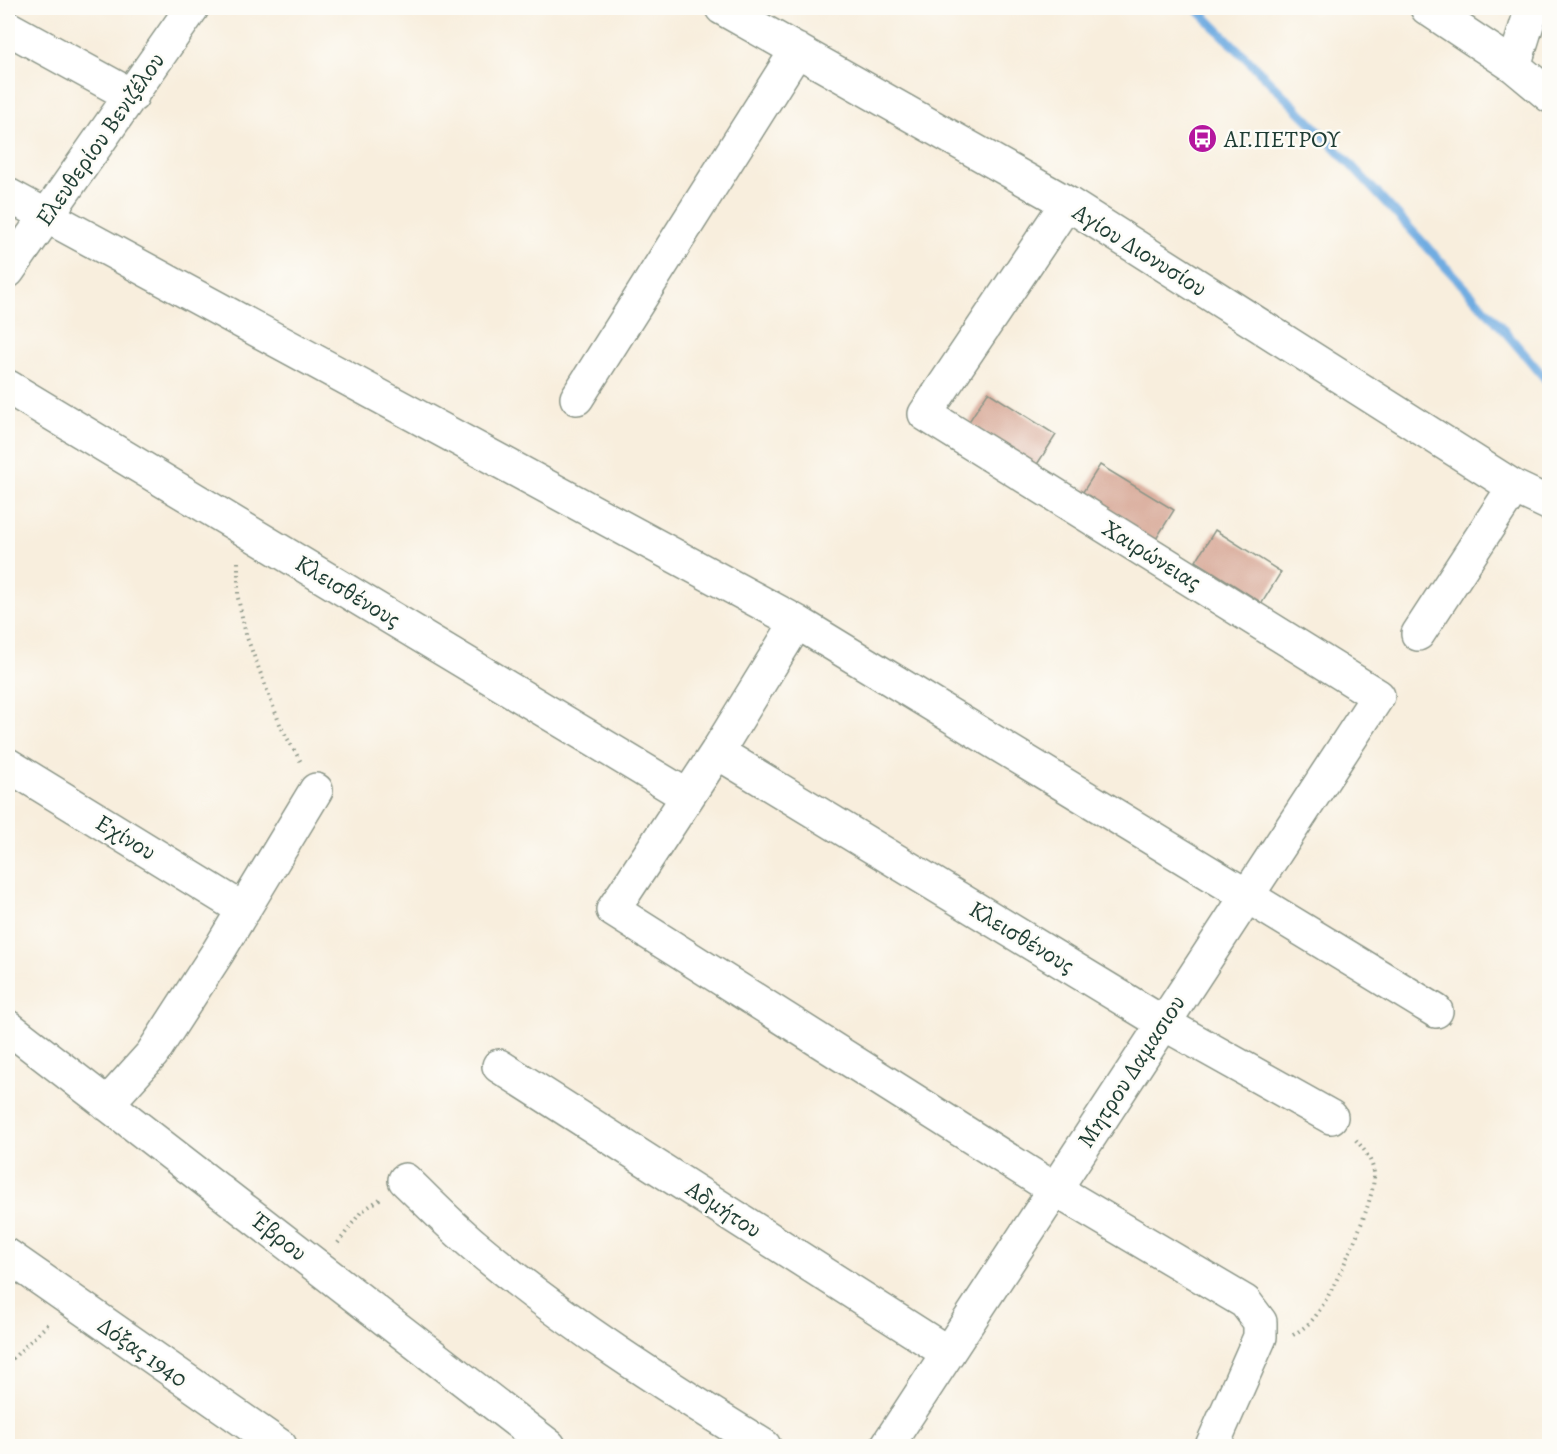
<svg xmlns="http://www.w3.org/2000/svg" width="1557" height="1454" viewBox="0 0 1557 1454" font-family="Alegreya,serif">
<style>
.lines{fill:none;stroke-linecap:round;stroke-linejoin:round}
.stream{stroke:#6face1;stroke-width:9}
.building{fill:#d4a18f}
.minor-casing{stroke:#8c9688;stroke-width:36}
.path{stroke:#8c9688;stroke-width:4;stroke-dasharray:1.5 4.5;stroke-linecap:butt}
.minor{stroke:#fff;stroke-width:33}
.labels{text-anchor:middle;stroke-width:5;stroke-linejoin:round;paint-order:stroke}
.street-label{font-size:24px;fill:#1f3d34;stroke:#fdfcf7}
.poi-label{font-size:24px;fill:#1f3d34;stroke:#fdfcf7;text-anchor:start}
</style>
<rect width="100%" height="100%" fill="#fdfcf7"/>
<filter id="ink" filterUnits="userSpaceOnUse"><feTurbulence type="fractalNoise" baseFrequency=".0167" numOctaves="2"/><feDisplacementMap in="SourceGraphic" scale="12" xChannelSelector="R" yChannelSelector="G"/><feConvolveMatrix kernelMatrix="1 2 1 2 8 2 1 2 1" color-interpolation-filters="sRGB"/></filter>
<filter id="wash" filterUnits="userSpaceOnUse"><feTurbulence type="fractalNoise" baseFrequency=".008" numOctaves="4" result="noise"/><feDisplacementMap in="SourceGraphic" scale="24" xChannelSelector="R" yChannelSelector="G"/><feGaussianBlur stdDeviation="1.35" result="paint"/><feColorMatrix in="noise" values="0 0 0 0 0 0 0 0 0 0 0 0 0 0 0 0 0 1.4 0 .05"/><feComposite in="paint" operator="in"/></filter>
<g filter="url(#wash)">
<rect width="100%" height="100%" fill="#f8eedd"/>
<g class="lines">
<path class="stream" d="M1196,8L1323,135L1495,320L1550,384"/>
</g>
<g id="blocks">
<path class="building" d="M988,392L1056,435L1036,466L968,423Z
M1100,465L1174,510L1153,544L1079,498Z
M1215,530L1281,572L1262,603L1196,561Z"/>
</g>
</g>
<g filter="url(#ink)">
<use href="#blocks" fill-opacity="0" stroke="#8c9688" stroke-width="1.5"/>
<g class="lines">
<defs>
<path id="minor" d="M722,8L1067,203L1514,487L1550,504
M1427,8L1514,66L1550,96
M8,28L132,96
M1514,66L1532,8
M8,195L797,622L1436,1011
M8,271L192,8
M8,387L687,796
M577,398L797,50
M797,622L717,752L613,910L1054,1189L1245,1302L1260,1322V1337L1212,1446
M1418,634L1514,487
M717,752L1163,1023L1331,1117
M8,765L244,910
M8,1027L549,1446
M499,1066L948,1353
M107,1104L152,1054L218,952L316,790
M405,1180C428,1202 451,1226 475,1246C565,1322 665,1385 764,1446
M8,1256L280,1446
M887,1446L1378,696L925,414L1067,203"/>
</defs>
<use href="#minor" class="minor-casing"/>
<path class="path" d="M238,562V598L246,635L281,727L302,764
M338,1243L361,1212L380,1199
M1293,1335C1301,1330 1308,1325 1314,1318C1332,1296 1376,1201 1374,1174C1373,1161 1364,1149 1355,1139
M8,1363L48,1324"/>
<use href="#minor" class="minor"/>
</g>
</g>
<defs>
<symbol id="bus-disc" viewBox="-11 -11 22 22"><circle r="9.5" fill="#b5179e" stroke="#fdfcf7"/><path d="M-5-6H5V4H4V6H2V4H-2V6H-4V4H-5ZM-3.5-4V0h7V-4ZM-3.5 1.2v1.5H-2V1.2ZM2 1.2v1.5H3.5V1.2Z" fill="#fff"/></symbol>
</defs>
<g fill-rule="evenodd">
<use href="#bus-disc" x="1186" y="122" width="33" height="33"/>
</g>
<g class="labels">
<g class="street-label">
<text transform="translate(100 139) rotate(-55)" y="8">Ελευθερίου Βενιζέλου</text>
<text transform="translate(1140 250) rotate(32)" y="8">Αγίου Διονυσίου</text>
<text transform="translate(1152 555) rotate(32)" y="8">Χαιρώνειας</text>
<text transform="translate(348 591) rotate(31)" y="8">Κλεισθένους</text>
<text transform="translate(126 837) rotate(31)" y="8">Εχίνου</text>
<text transform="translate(1022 937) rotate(31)" y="8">Κλεισθένους</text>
<text transform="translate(1131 1071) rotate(-57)" y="8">Μητρου Δαμασιου</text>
<text transform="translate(724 1209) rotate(33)" y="8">Αδμήτου</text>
<text transform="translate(279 1236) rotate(38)" y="8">Έβρου</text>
<text transform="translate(143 1352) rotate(35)" y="8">Δόξας 1940</text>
</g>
<g class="poi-label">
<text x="1224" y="147">ΑΓ.ΠΕΤΡΟΥ</text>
</g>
</g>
<rect width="1557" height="1454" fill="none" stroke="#fdfcf7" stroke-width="30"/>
</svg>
